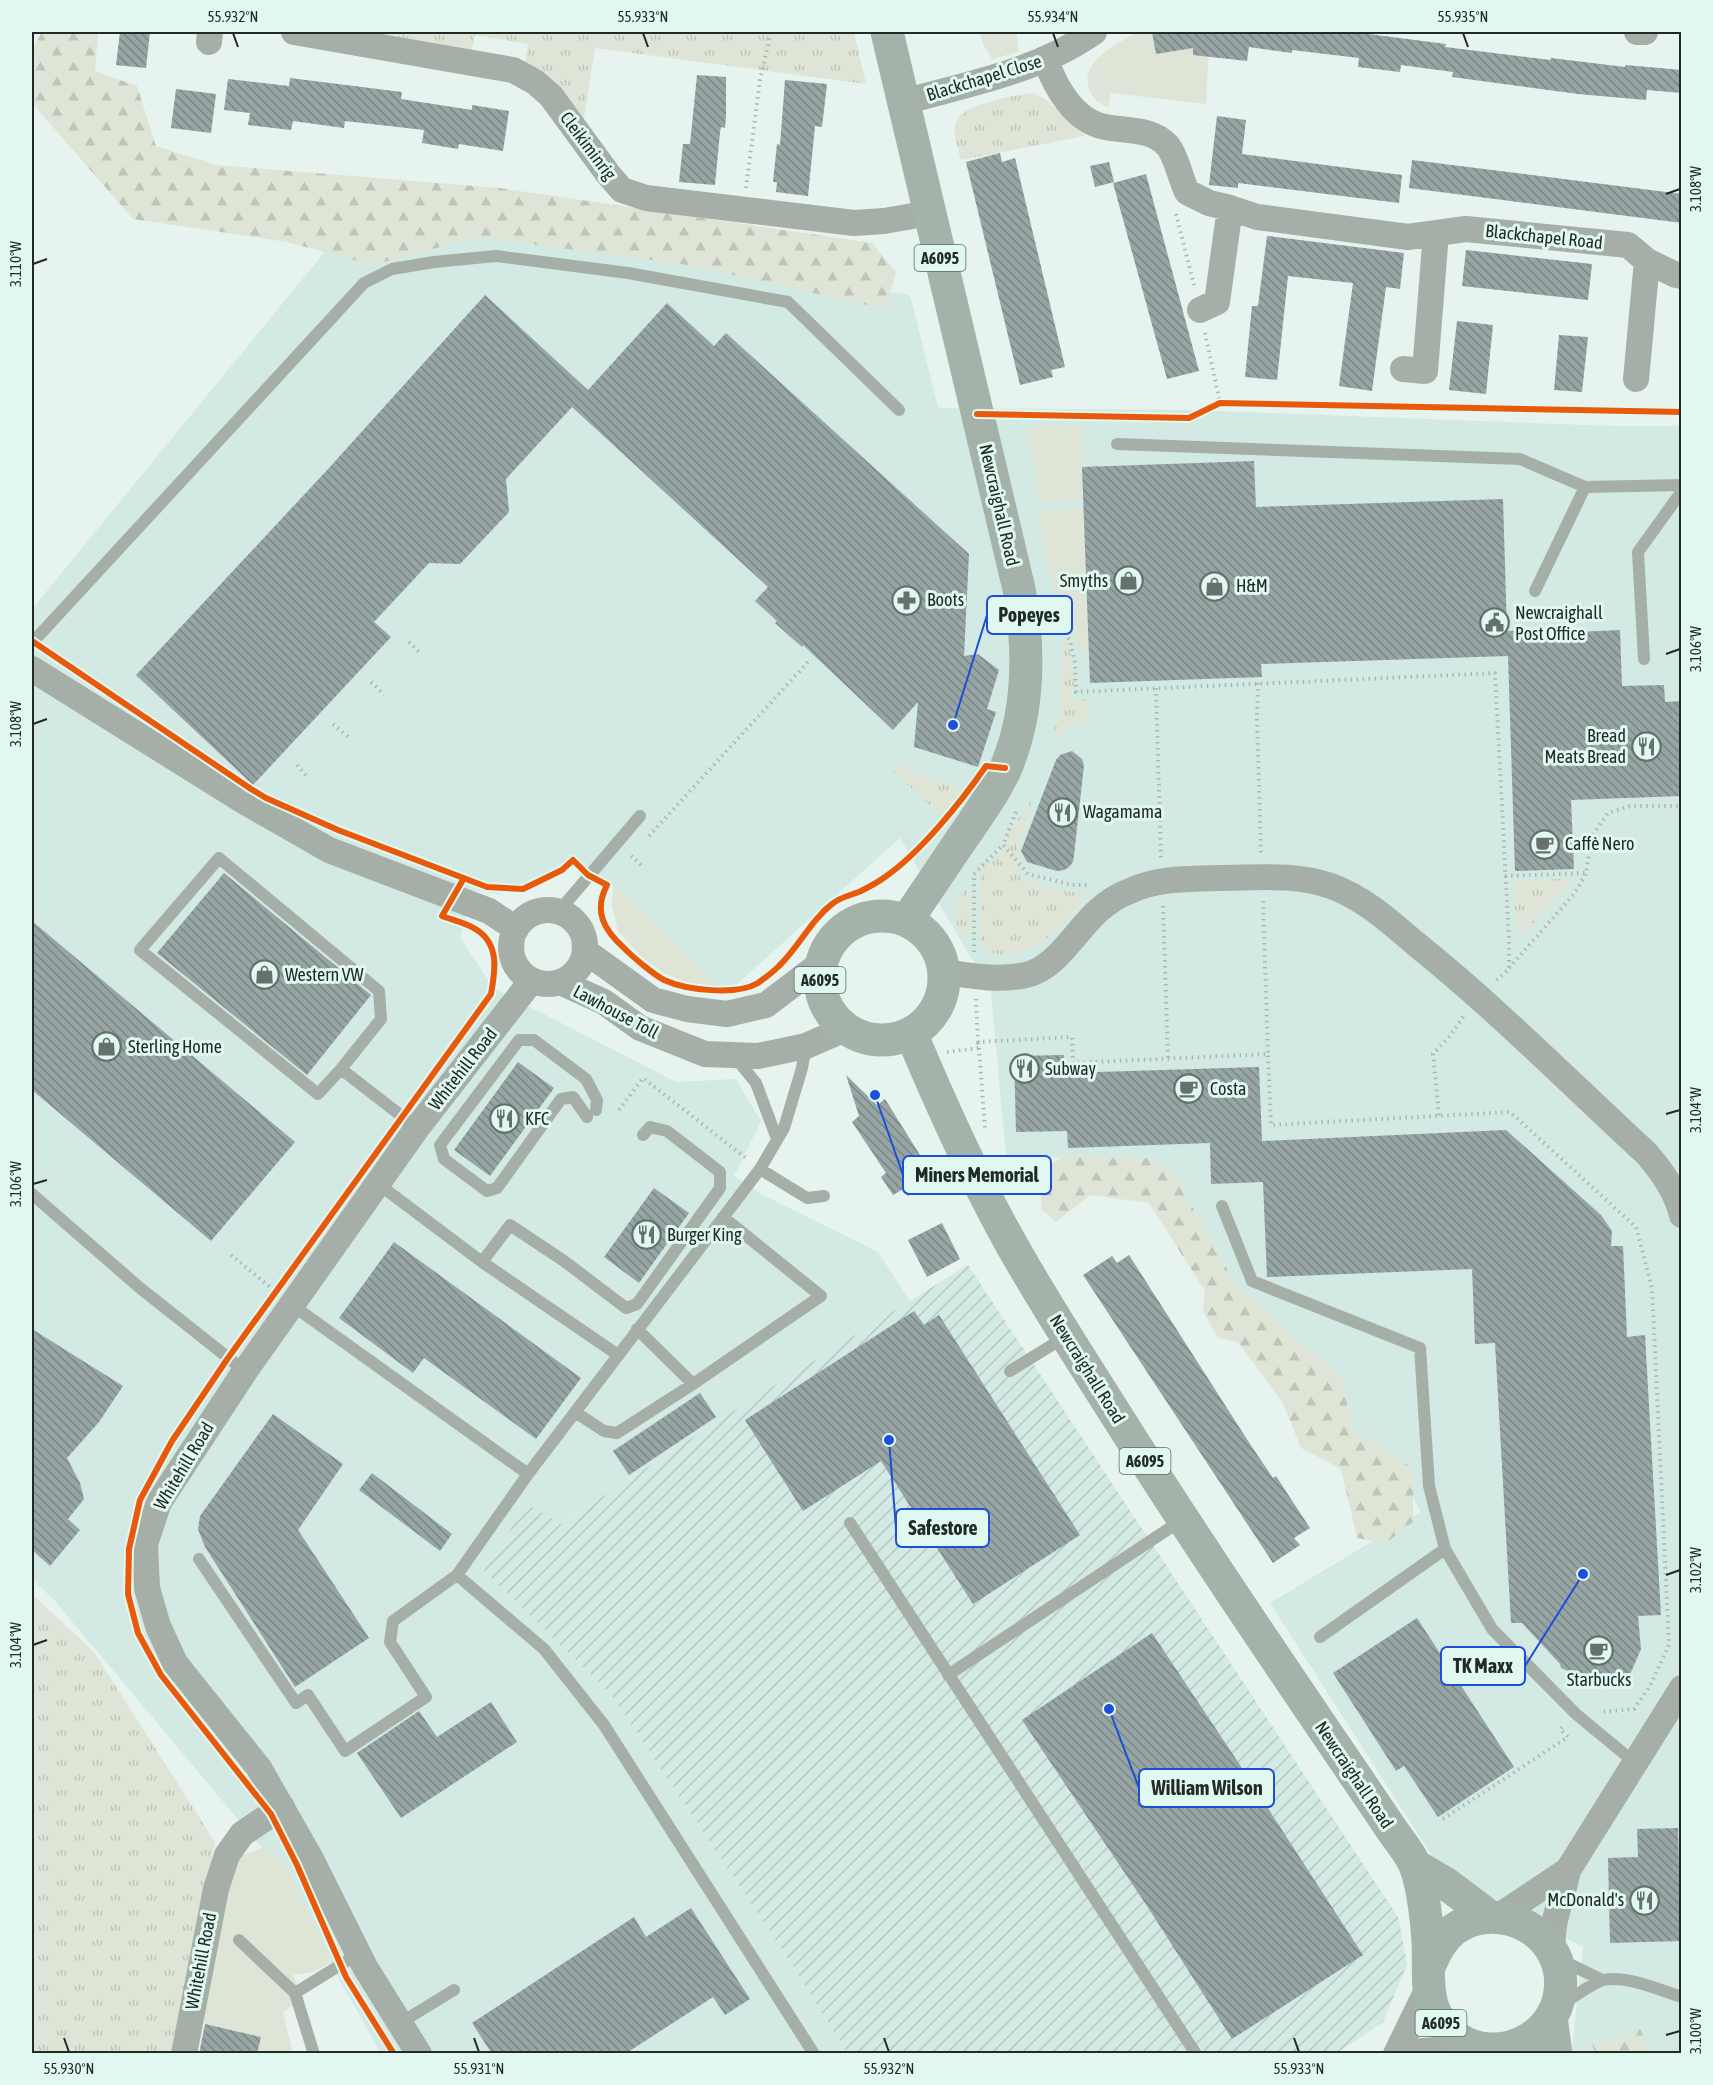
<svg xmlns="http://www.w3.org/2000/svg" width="1713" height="2085" viewBox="0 0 1713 2085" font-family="'Asap Condensed',sans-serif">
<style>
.built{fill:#d3e9e3}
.industrial{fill:url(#industrial-furrows)}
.grass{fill:url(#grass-tufts)}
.forest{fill:url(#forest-firs)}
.garden{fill:#dee5d7}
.building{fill:url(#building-back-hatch)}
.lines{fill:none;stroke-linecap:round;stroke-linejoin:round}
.path{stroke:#acb7b0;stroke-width:4;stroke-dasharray:1.5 4.5;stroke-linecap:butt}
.lane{stroke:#a5afa8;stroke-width:12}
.street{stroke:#a5afa8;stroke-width:26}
.primary{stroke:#a5b2a9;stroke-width:33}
.cycleway-casing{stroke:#e1f8f1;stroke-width:10}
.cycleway{stroke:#e8590c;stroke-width:6}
.ticks{fill:none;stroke:#212a27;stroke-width:2}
.labels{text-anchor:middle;stroke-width:6;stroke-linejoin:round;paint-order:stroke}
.shield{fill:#e1f8f1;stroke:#5b6864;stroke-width:1.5}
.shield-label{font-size:16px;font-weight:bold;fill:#212a27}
.street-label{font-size:18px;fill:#212a27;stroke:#e1f8f1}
.poi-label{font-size:18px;fill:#212a27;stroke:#e1f8f1;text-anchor:start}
.leader{fill:none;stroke:#1d4ed8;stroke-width:2}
.callout-dot{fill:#1d4ed8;stroke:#e1f8f1;stroke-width:2}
.callout{fill:#e1f8f1;stroke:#1d4ed8;stroke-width:2}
.callout-label{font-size:20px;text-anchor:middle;font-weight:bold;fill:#212a27}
.neatline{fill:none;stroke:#212a27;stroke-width:2}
.ticks-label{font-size:15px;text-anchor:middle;fill:#212a27}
</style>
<defs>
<pattern id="industrial-furrows" width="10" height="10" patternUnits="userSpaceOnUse" patternTransform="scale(1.5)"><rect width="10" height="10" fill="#d3e9e3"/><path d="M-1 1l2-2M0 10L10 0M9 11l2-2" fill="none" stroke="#b5c8c3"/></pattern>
<pattern id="grass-tufts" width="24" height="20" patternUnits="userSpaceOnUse" patternTransform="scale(1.5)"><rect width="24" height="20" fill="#dee5d7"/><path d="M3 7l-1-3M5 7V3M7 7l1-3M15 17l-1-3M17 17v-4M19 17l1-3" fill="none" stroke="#bec5b9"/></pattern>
<pattern id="forest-firs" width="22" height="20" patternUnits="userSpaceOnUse" patternTransform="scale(1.5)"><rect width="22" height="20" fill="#dee5d7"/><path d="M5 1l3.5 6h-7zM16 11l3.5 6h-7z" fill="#bec5b9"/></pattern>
<pattern id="building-back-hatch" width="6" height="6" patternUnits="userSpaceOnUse" patternTransform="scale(1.5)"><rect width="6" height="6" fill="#97a5a4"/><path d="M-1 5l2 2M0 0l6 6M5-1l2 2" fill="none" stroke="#7b8786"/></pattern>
</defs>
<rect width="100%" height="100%" fill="#e6f3ef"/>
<path class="built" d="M441,228L910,295L938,408L1191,410L1613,426H1681V2053H1575L1572,2050L1583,1947L1441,1870L1270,1603L1421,1512L1389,1452L1353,1430L1341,1378L1234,1283L1175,1176L1147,1158L1006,1157L991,991L900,838L737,984L705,989L666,974L642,957L618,931L612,905L613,887L573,856L554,875L523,889L497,894L473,890L460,937L493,988L676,1082L736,1079L761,1121L734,1176L761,1194L878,1252L910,1301L733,1411L560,1524L484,1571L610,1693L793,1966L847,2053H381L338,1977L284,1861L262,1848L55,1601L32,1579V609L337,237Z"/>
<path class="industrial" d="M968,1265L1398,1917L1407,1964L1383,2022L1337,2053H847L793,1966L610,1693L484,1571L527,1504L561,1524L733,1411Z"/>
<path class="grass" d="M322,32H854L866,84L595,48L583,122L525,64L528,44L475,35L471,57Z
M1033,93L1045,99L1085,136L961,160C958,148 952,134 956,122C962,104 1015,95 1033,93Z
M1068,642L1075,680L1070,699H1086L1088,720C1070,723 1059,733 1049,747L1059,715L1063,643Z
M902,763L911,771L963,790L942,816L893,772Z
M1030,802L1033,803L1018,846L1020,872C1037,890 1064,891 1088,893C1065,924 1024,975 980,947V872L1003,849L1010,831Z
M1577,878L1522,935L1516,931L1514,881Z
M969,886L970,928L968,940C950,924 952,902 969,886Z
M32,1594L94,1652L215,1842L171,2053H32Z"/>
<path class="forest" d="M42,32H98L95,71L137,86L156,146L216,165L499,188L872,243L896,272L886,309L688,265L478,237L372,265L287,242L133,219L32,103V50Z
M1062,1157L1147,1158L1175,1176L1235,1283L1341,1378L1353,1430L1413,1468V1522L1386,1543L1357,1538L1341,1469L1301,1448L1283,1403L1238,1342L1218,1338L1203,1311L1205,1291L1149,1203L1090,1195L1056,1222L1041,1209L1042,1171Z
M1640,2029L1652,2053H1596L1592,2045Z"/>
<path class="garden" d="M979,32H1016L1019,52L992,59L984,46Z
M1136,32H1192L1193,37L1209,43L1206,104L1111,93L1108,108C1100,104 1092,98 1089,89C1079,61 1117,45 1136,32Z
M1082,425L1083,500L1040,501L1027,426Z
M1084,509L1089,652L1077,651L1073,630L1058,610L1037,511Z
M613,887L620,889L720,987L705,989L666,974L642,957L618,931L612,905Z
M262,1848L284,1861L332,1962L313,1972L293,1975L304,1998L283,2012L293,2053H257L261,2037L205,2024L203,2021L227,1889L241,1856Z"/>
<path class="building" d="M120,32H150L146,68L116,65Z
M1152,32H1353L1446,44L1445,47L1550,60L1551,58L1625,67V65L1682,70V93L1647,90L1646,100L1578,94L1452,77L1453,72L1401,65L1400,72L1358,67L1359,58L1292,50V53L1249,47L1247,61L1193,55V48L1156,54Z
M697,75L726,77V117L725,128L721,127L720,132L715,185L679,182L683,144H690Z
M290,78L402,92L401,99L472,110V105L509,111L503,151L459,144L458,149L422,143L424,130L345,121L344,128L293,121L291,130L248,125L250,113L224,110L228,79L289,86Z
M785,80L827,84L822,127L815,126L808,196L776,192L777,182H773L777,144L780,145Z
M176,89L216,94L211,133L171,128Z
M1217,116L1246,120L1242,154L1402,175L1399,203L1238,183V188L1209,185Z
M1000,153L1002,162L1015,158L1065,367L1051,370L1053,377L1020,385L966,162Z
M1412,160L1682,194V223L1409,188Z
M1109,162L1114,182L1095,187L1090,166Z
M1146,174L1199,371L1167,379L1113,183Z
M1267,236L1404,253L1400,289L1386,287L1372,391L1339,386L1353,283L1288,276L1277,380L1245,377L1252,306H1258Z
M1466,250L1592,264L1588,300L1462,286Z
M485,295L588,390L667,303L714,346L726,333L969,554L964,656L978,654L999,670L987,709L996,712L978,767L914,747L918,702L893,730L803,645L802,647L775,623L777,621L755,601L768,587L572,407L506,479L509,512L460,564L429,563L374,622L391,637L253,785L136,675L329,468Z
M1457,321L1493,325L1486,394L1449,390Z
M1559,335L1588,337L1582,392L1554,390Z
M1254,461L1256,507L1503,499L1507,631L1555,630V633L1620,630L1622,686L1664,685L1665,702L1682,701V796L1571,800L1574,869L1515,871L1508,656L1261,664L1262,677L1090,683L1082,467Z
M1072,751L1082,759L1084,765L1074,855L1073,862L1069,867L1064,870L1057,871L1027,862L1021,851L1056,760L1060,755Z
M224,873L371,995L307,1075L157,953Z
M32,921L295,1142L211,1241L32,1090Z
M1064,1055L1065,1073L1259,1067L1262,1141L1506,1130L1601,1215L1612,1231L1611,1246H1623L1627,1337L1645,1335L1650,1423L1661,1615L1638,1616L1641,1649L1628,1679L1601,1685L1561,1668L1560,1664L1522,1623H1511L1495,1343L1475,1344L1472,1269L1267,1277L1263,1182L1211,1184L1210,1143L1068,1148L1067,1131L1016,1132L1014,1056Z
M518,1062L554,1088L490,1176L454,1150Z
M846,1075L877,1105L885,1099L920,1155L932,1160L926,1174L930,1180L908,1196L903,1189L893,1195L881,1177L886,1173L852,1122L859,1116Z
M654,1188L689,1213L639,1283L604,1257Z
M942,1223L960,1259L927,1277L908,1240Z
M394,1242L581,1378L536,1439L424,1358L413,1373L339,1318Z
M1129,1255L1250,1444L1273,1478L1276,1476L1310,1528L1294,1538L1300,1545L1273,1563L1083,1275L1112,1256L1117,1263Z
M914,1311L924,1325L939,1315L1080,1535L973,1604L881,1461L803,1511L745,1420Z
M32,1329L123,1386L99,1422L67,1458L80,1483L84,1499L68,1519L80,1530L50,1566L32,1550Z
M700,1393L716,1417L629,1475L613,1451Z
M273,1414L343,1464L298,1530L369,1638L295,1687L205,1547L198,1529L200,1516Z
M372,1473L452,1534L440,1551L359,1490Z
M1417,1618L1514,1767L1438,1817L1404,1766L1396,1771L1333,1673Z
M1152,1633L1238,1762L1363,1955L1232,2039L1149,1909L1022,1720Z
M491,1702L517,1742L401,1818L357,1753L419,1711L437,1737Z
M1678,1828L1681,1941L1610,1943L1608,1858L1638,1857L1637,1829Z
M691,1908L750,1999L725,2015L713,1997L625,2054H492L472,2023L634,1917L646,1937Z
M205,2024L261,2037L257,2054H199Z"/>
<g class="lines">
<path class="path" d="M746,188L760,80L771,32
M1176,214L1194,285
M1205,333L1220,403
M1051,615H1054L1070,641L1075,663L1076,692L1495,673L1509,940V969L1494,982
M409,642L421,654
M371,682L384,695
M1258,683L1257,718L1261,855
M1156,688L1161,859
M333,724L348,737
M297,765L308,778
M1016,812L1003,845L1028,874L1072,885H1090
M649,836L808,662
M631,856L642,866
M1505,876L1586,873L1592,836L1608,813L1630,806H1682
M1263,901L1268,1054
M1163,906L1168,1058
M974,952V874L1003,845
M1509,968L1574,894L1586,874
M976,999L978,1042L1072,1037L1073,1063L1268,1054L1271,1125L1510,1112L1636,1227L1652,1288L1669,1645L1650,1686L1634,1709L1600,1712
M979,1048L985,1128
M947,1052L979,1048L978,1042
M619,1110L643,1078L746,1158
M1439,1115L1433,1054L1450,1036L1465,1014
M231,1255L275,1291
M1443,1819L1568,1737L1560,1729L1564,1725"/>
<path class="lane" d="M1117,444L1520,459L1585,487L1682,485
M1535,591L1585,487
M32,643L364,283L392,269L434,262L496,256L628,273L788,302L899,410
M1644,659L1638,552L1682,491
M219,858L379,991L381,1019L341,1069L318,1094L140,950Z
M559,911L640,816
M734,1056L756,1083L777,1139
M341,1069L417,1128
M587,1117L573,1097L561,1099L497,1188L487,1191L444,1159L440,1145L519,1040H534L586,1079L597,1100L596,1110
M760,1169L807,1198L824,1196
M377,1183L482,1262L618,1355
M32,1194L140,1288L245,1371
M1222,1206L1252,1281L1420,1348L1429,1486L1445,1549L1492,1629L1576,1714L1634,1762
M482,1262L510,1225L564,1261L626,1308L637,1304L720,1188V1172L667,1131L650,1127L643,1135
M292,1305L528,1474
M637,1329L693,1384L821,1296L723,1217
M1010,1371L1065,1337
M575,1412L604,1431L617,1433L693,1384
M850,1523L1196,2054
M199,1559L296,1703L308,1695L345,1751L426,1697L390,1642L393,1621L457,1575L528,1474L760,1169L784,1128L802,1068L806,1046
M457,1575L544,1649L604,1725L814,2054
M1320,1637L1445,1549
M948,1675L1182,1520
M239,1940L295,1993L358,1954
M1563,1961L1602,1980
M295,1993L314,2054
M1562,2004C1575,1997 1590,1984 1603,1980C1627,1975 1659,1990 1682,1997
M400,2023L454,1990"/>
<path class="street" d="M294,32L513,70L535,82L551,96L608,174L622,190L646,198L854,223L884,221L930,213
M1637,32H1645
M209,42L210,32
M1046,60C1055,87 1074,121 1105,127C1125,131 1151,128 1167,145C1176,155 1181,180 1187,192L1209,203L1230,208L1257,217L1408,237L1466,229L1628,245L1647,261L1676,275L1682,276
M903,102C969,84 1038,71 1094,32
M1200,310L1217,302L1230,208
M1403,369L1425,371L1436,233
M1636,379L1647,261
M32,669L245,802L329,850L489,911L516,929
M511 947a37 37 0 1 1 74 0a37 37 0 1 1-74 0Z
M585,951L653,1000L687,1009L727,1014L766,1005L821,963
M945,972C972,976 999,981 1026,975C1057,968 1076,930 1099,910C1108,902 1119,895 1130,891C1157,878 1189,879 1219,878C1256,878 1294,873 1331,886C1364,898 1390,922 1416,944C1497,1009 1571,1084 1647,1154C1663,1173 1676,1191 1682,1215
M560,982L604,1002L640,1028L705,1054L758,1056L806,1046L845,1029
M1499,1916L1568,1870
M1553,1951C1550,1921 1563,1899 1568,1870L1682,1688
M1397,2053L1476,2047
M184,2054L216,1889L227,1855L242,1834L282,1807
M419,2054L365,1967L311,1859L259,1768L175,1663L158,1626L147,1588L145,1544L159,1502L245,1371L417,1128L532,980
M1396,2054L1428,1988"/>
<path class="primary" d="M887,32L1019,589C1030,650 1030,712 1005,770C993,795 977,817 961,840C943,867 925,893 907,920
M820 978a62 62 0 1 1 124 0a62 62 0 1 1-124 0Z
M911,1033C939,1100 969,1167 1004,1231C1037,1292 1076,1351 1113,1410C1203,1553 1298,1691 1392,1830C1400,1842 1412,1855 1416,1868C1423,1887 1427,1922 1428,1942C1430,1979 1421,2013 1457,2038C1496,2065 1554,2040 1560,1992C1568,1934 1500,1896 1453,1930C1441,1940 1435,1953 1429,1967
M1416,1866L1445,1883L1489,1916
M1551,2017L1556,2054"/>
<defs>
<path id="cycleway" d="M977,414L1189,418L1220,403L1682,412
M32,641L251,789L266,798L338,830L487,887L523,889L562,870L573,860L588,875L607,885C593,912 604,930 625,949C634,958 653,974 664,980C686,990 736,996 758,983C765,978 773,972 779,966C799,947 811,920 832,904C840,897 852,895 861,891C869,887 878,882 885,877C921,852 961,802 986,766L1005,768
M394,2054L346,1977L297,1865L271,1814L161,1675L138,1633L128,1594L129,1549L140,1500L172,1441L228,1358L491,994C495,972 500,945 477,930C467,923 452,920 442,916L464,878"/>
</defs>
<use href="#cycleway" class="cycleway-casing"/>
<use href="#cycleway" class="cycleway"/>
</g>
<path class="ticks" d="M233,33L238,47M643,33L648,47M1053,33L1058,47M1463,33L1468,47M1666,194L1680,189M33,264L47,259M1666,654L1680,649M33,724L47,719M1666,1114L1680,1110M33,1184L47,1180M1666,1575L1680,1570M33,1645L47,1640M1666,2035L1680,2031M64,2038L69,2052M474,2038L479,2052M884,2038L889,2052M1294,2038L1299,2052"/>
<defs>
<symbol id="shop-ring" viewBox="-11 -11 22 22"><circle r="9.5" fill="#e1f8f1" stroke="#66706d" stroke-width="1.5"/><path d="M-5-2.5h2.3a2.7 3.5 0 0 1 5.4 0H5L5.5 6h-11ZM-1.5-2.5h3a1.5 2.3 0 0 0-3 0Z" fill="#66706d"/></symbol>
<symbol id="pharmacy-ring" viewBox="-11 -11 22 22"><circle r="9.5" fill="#e1f8f1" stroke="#66706d" stroke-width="1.5"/><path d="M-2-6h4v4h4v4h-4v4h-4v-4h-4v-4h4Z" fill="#66706d"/></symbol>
<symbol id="civic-ring" viewBox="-11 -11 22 22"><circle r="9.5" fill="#e1f8f1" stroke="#66706d" stroke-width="1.5"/><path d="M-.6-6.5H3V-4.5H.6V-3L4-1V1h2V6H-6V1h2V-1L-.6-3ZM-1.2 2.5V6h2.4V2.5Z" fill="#66706d"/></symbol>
<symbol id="restaurant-ring" viewBox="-11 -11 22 22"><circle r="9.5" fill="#e1f8f1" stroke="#66706d" stroke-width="1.5"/><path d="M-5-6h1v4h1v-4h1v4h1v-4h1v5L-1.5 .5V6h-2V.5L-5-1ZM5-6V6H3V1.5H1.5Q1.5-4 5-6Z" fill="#66706d"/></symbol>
<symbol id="cafe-ring" viewBox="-11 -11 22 22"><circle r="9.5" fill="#e1f8f1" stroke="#66706d" stroke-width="1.5"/><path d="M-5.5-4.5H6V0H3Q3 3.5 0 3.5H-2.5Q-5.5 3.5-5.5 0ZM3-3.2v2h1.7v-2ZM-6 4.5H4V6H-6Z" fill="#66706d"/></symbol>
</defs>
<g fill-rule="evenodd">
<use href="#shop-ring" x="1112" y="564" width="33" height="33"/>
<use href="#shop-ring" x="1198" y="570" width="33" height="33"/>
<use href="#pharmacy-ring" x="890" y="584" width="33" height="33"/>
<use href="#civic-ring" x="1478" y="606" width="33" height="33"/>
<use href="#restaurant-ring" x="1630" y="730" width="33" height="33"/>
<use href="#restaurant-ring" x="1046" y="796" width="33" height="33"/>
<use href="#cafe-ring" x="1528" y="828" width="33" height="33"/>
<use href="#shop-ring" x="248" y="958" width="33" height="33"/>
<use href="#shop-ring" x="90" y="1030" width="33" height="33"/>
<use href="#restaurant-ring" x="1008" y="1052" width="33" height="33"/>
<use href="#cafe-ring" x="1172" y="1072" width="33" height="33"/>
<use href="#restaurant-ring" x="488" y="1102" width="33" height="33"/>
<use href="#restaurant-ring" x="630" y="1218" width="33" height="33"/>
<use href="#cafe-ring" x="1582" y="1634" width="33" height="33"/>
<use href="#restaurant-ring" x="1628" y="1884" width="33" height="33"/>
</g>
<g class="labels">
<g class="shield">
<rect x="914.5" y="245" width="51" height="26" rx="4.5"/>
<rect x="794.5" y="967" width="51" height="26" rx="4.5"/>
<rect x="1119.5" y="1448" width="51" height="26" rx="4.5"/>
<rect x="1415.5" y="2010" width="51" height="26" rx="4.5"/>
</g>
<g class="shield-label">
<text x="940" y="264">A6095</text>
<text x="820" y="986">A6095</text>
<text x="1145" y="1467">A6095</text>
<text x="1441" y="2029">A6095</text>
</g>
<g class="street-label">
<text transform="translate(984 78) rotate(-17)" y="6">Blackchapel Close</text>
<text transform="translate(588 146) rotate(53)" y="6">Cleikiminrig</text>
<text transform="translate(1544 237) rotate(6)" y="6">Blackchapel Road</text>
<text transform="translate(999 505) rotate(77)" y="6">Newcraighall Road</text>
<text transform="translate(616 1012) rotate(28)" y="6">Lawhouse Toll</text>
<text transform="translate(463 1069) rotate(-52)" y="6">Whitehill Road</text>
<text transform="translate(1087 1369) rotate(58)" y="6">Newcraighall Road</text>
<text transform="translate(184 1466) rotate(-59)" y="6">Whitehill Road</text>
<text transform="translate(1354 1775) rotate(56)" y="6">Newcraighall Road</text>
<text transform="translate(201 1961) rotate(-79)" y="6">Whitehill Road</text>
</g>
<g class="poi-label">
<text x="1108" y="587" text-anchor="end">Smyths</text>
<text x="1236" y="592">H&amp;M</text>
<text x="927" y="606">Boots</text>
<text x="1515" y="619">Newcraighall<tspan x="1515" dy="21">Post Office</tspan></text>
<text x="1626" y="742" text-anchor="end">Bread<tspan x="1626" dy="21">Meats Bread</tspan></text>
<text x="1083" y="818">Wagamama</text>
<text x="1565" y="850">Caffè Nero</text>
<text x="285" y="981">Western VW</text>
<text x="128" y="1053">Sterling Home</text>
<text x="1045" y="1075">Subway</text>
<text x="1210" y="1095">Costa</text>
<text x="525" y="1125">KFC</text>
<text x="667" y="1241">Burger King</text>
<text x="1599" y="1686" text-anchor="middle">Starbucks</text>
<text x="1624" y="1906" text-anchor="end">McDonald's</text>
</g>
</g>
<path class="leader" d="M953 725L987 615M875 1095L903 1175M889 1440L896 1528M1583 1574L1525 1666M1109 1709L1139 1788"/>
<g class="callout-dot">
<circle cx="953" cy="725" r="6"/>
<circle cx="875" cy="1095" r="6"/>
<circle cx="889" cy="1440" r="6"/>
<circle cx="1583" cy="1574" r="6"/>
<circle cx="1109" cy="1709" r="6"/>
</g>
<g class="callout">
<rect x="987" y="596" width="85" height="38" rx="6"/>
<rect x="903" y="1156" width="148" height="38" rx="6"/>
<rect x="896" y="1509" width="93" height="38" rx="6"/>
<rect x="1441" y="1647" width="84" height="38" rx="6"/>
<rect x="1139" y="1769" width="135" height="38" rx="6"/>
</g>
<g class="callout-label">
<text x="1029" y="622">Popeyes</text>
<text x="977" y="1182">Miners Memorial</text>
<text x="943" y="1535">Safestore</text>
<text x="1483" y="1673">TK Maxx</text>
<text x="1207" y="1795">William Wilson</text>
</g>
<rect width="1713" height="2085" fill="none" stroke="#e1f8f1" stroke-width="66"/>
<rect x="33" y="33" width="1647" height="2019" class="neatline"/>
<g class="ticks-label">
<text x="233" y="22">55.932°N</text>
<text x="643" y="22">55.933°N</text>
<text x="1053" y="22">55.934°N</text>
<text x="1463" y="22">55.935°N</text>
<text transform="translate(1696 189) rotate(-90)" y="5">3.108°W</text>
<text transform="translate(16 264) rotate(-90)" y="5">3.110°W</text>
<text transform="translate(1696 649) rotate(-90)" y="5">3.106°W</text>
<text transform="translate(16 724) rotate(-90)" y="5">3.108°W</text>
<text transform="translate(1696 1110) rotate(-90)" y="5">3.104°W</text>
<text transform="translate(16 1184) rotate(-90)" y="5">3.106°W</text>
<text transform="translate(1696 1570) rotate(-90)" y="5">3.102°W</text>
<text transform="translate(16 1645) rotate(-90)" y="5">3.104°W</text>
<text transform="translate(1696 2031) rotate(-90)" y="5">3.100°W</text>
<text x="69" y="2074">55.930°N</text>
<text x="479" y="2074">55.931°N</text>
<text x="889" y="2074">55.932°N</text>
<text x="1299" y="2074">55.933°N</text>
</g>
</svg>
